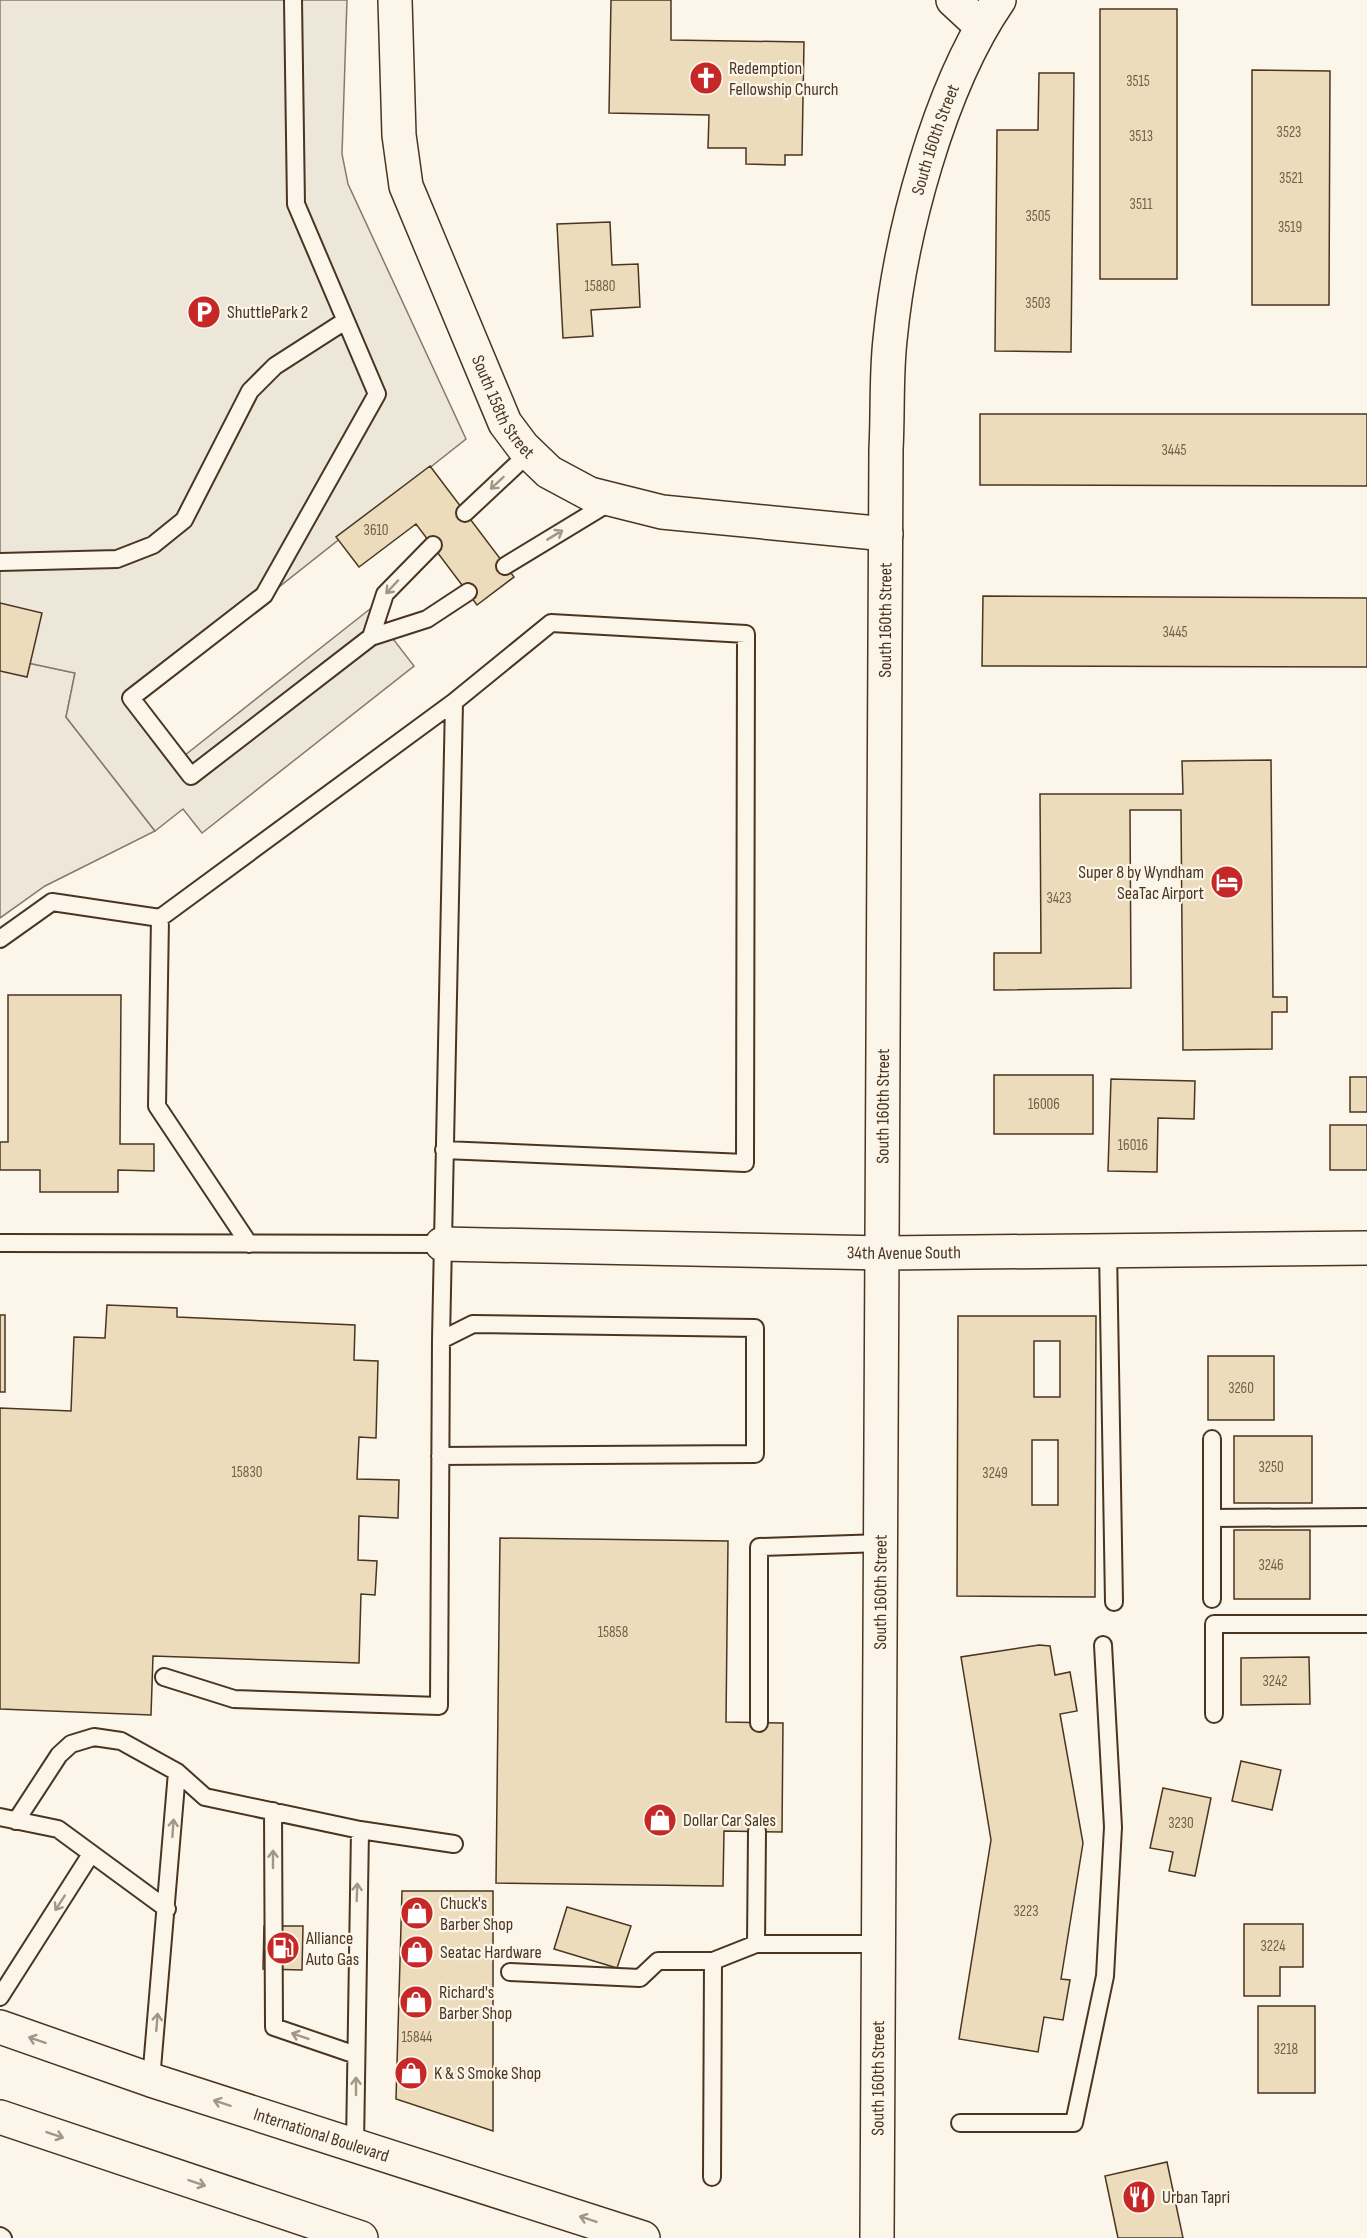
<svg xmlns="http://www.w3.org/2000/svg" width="1367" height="2238" viewBox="0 0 1367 2238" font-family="'Sofia Sans Condensed',sans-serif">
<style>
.green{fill:#ede6d9;stroke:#887966;stroke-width:1.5}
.parking{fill:#ede7d9;stroke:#887966;stroke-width:1.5}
.building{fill:#ecdcbc;stroke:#4a3520;stroke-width:1.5;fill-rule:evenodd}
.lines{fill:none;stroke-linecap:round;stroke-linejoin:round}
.lane-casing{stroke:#4a3520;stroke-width:20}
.street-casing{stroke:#4a3520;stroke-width:36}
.secondary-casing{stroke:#4a3520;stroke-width:36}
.primary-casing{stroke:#4a3520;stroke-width:36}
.lane{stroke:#fbf6e9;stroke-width:16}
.street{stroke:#fbf6e9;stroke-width:33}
.secondary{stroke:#fbf6e9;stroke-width:33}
.primary{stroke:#fbf6e9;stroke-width:33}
.oneway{stroke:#a29684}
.labels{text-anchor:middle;stroke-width:4.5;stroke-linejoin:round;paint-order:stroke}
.number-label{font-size:15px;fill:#725f47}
.poi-label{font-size:18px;fill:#4a3520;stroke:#fbf6e9;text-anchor:start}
.street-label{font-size:18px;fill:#4a3520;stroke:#fbf6e9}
</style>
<rect width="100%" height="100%" fill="#fbf6e9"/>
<path class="green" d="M0,657L75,673L66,717L155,831L45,886L0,918Z"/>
<path class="parking" d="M0,0H347L342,154L348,184L466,439L135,701L180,759L370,609L414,666L202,833L183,809L155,831L66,717L75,673L0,657Z"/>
<path class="building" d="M611,0H671V40L804,42L802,155H785V165L746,164V148H708L709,115L609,113Z
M1100,9H1177V279H1100Z
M1252,70L1330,71L1329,305H1252Z
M1039,73H1074L1071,352L995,351L997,130H1038Z
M610,222L612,265L638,264L640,307L591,310L593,336L563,338L557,224Z
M980,414H1367V486L980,485Z
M430,466L514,577L477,605L416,524L359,567L336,537Z
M983,596L1367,598V667L982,666Z
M0,603L42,613L27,677L0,671Z
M1271,760L1273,997H1287V1012H1272V1049L1183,1050L1181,810H1130L1131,988L994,990V953H1041L1040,794H1183L1182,761Z
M8,995H121L120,1144H154V1171L118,1170V1192H40V1170H0V1142H8Z
M994,1075H1093V1134H994Z
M1350,1077H1367V1112H1350Z
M1111,1079L1195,1081L1194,1119L1158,1118L1157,1172L1108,1171Z
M1330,1125H1367V1170H1330Z
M107,1305L177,1308V1317L355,1325L354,1360L378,1361L376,1438L359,1437L357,1479L399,1480L398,1518L359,1516L358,1560L377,1561L375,1595L361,1594L359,1663L153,1656L151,1715L0,1709V1408L71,1411L74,1337L105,1338Z
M0,1315H5V1392H0Z
M958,1316H1096L1095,1597L957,1596ZM1034,1341H1060V1397H1034ZM1032,1440H1058V1505H1032Z
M1208,1356H1274V1420H1208Z
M1234,1436H1312V1503H1234Z
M1234,1530H1310V1599H1234Z
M500,1538L728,1541L726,1722L783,1723L782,1832L724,1831L723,1886L496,1883Z
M1039,1645L1050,1646L1055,1675L1070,1672L1077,1711L1060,1714L1083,1843L1061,1979L1070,1980L1063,2020L1044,2017L1038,2052L959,2039L991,1840L961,1657Z
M1309,1657L1310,1704L1241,1705V1658Z
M1241,1761L1281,1770L1272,1810L1232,1801Z
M1163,1788L1211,1798L1195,1876L1169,1871L1173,1852L1150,1848Z
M402,1891H493V2131L396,2099Z
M567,1907L631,1926L617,1968L554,1949Z
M1244,1924H1303V1967H1280V1996H1244Z
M264,1926H303L302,1970L263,1969Z
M1258,2006H1315V2093H1258Z
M1167,2162L1183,2238H1118L1105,2176Z"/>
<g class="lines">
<defs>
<path id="lane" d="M293,0L296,204L377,394L264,595L131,698L191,776L371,637
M465,513L529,453
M433,545L385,594L371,637L427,619L468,592
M0,562L117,559L153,545L184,520L250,391L275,366L345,321
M505,566L612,501
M0,939L52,902L160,918
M0,1243L442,1244
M249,1244L157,1106L160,918L454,702
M1108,1249L1114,1602
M441,1340L454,702L551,623L746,634L745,1163L444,1150
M1212,1518L1367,1517
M1212,1599V1439
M164,1677L234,1699L439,1706L441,1340L473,1324L755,1328V1454L440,1456
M1214,1714V1624H1367
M759,1723V1547L882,1543
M273,1811L274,2027L356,2055
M0,1817L58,1829L167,1909
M16,1821L59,1755L71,1744L94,1737L121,1741L177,1772L205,1797L360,1830L454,1844
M756,1944H878
M510,1972L640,1978L658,1961H713
M0,1997L91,1854
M151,2080L177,1772
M960,2123H1074L1105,1976L1113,1827L1103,1645
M355,2145L360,1830
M712,2177L713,1961L756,1944L757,1831
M0,2236L3,2238"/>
<g id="street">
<path id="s1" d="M395,0L399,135L406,186L505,423L523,447L549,472L590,494L662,512L886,534"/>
<path id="s2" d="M442,1244L884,1253L1367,1248"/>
</g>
<g id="secondary">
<path d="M953,0L981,26"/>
<path id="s3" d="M877,2238L886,449C888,413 886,376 890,340C900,235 939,87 999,0"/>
</g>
<g id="primary">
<path id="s4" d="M0,2027L151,2080L643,2238"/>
<path d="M0,2117L361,2238"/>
</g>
</defs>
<use href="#lane" class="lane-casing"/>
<use href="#street" class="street-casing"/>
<use href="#secondary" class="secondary-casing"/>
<use href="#primary" class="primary-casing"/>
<use href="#lane" class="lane"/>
<use href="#street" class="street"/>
<use href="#secondary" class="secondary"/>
<use href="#primary" class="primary"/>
</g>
<defs><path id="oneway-shaft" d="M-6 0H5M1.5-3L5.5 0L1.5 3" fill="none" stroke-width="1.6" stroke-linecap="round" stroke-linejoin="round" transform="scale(1.5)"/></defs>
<g class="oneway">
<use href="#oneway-shaft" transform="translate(497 483) rotate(137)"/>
<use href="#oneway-shaft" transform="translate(555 535) rotate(-31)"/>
<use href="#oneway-shaft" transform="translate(392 587) rotate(133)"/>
<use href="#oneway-shaft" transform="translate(173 1828) rotate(-86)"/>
<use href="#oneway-shaft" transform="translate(273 1859) rotate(-90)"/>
<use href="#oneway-shaft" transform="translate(357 1892) rotate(-88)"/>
<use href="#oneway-shaft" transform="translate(60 1903) rotate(123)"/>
<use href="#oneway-shaft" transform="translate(157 2022) rotate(-85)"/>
<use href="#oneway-shaft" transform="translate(300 2036) rotate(-161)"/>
<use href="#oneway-shaft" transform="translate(37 2040) rotate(-161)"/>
<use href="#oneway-shaft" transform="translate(356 2086) rotate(-90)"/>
<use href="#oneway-shaft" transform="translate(222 2103) rotate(-162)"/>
<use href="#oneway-shaft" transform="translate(55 2135) rotate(19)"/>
<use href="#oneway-shaft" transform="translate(197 2183) rotate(19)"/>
<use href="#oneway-shaft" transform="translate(588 2219) rotate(-162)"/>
</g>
<defs>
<symbol id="church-disc" viewBox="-11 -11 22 22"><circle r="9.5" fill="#c62828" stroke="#fbf6e9"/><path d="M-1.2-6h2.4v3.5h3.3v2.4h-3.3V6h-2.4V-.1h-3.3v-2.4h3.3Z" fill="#fff"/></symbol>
<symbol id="parking-disc" viewBox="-11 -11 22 22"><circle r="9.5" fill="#c62828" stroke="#fbf6e9"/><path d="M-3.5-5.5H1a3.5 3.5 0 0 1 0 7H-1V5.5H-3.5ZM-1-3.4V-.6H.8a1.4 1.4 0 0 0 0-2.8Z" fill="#fff"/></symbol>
<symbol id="hotel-disc" viewBox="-11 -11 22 22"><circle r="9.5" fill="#c62828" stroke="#fbf6e9"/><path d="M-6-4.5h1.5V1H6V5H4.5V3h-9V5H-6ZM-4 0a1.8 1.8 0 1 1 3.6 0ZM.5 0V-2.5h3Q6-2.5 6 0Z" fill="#fff"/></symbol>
<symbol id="shop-disc" viewBox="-11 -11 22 22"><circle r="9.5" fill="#c62828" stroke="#fbf6e9"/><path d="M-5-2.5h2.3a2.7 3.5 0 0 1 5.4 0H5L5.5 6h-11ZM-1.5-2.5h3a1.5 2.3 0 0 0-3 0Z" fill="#fff"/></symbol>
<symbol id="fuel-disc" viewBox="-11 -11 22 22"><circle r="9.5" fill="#c62828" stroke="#fbf6e9"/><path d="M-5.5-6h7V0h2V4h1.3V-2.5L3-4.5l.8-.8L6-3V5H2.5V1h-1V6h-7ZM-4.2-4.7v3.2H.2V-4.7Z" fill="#fff"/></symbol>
<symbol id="restaurant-disc" viewBox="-11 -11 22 22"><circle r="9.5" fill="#c62828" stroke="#fbf6e9"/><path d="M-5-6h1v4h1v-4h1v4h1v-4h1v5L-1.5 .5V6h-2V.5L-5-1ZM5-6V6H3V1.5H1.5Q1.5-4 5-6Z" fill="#fff"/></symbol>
</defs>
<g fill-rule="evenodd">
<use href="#church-disc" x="687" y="59" width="38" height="38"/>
<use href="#parking-disc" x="185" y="293" width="38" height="38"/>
<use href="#hotel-disc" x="1208" y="863" width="38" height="38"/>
<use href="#shop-disc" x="641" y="1801" width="38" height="38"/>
<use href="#shop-disc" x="398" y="1894" width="38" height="38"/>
<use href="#fuel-disc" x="264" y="1929" width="38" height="38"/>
<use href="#shop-disc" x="398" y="1933" width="38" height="38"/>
<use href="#shop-disc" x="397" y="1983" width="38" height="38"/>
<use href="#shop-disc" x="392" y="2054" width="38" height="38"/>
<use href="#restaurant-disc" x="1120" y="2178" width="38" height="38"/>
</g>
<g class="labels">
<g class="number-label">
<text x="1138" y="86">3515</text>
<text x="1289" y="137">3523</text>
<text x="1141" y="141">3513</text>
<text x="1291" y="183">3521</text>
<text x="1141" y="209">3511</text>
<text x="1038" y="221">3505</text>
<text x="1290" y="232">3519</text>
<text x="600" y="291">15880</text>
<text x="1038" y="308">3503</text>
<text x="1174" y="455">3445</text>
<text x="376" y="535">3610</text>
<text x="1175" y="637">3445</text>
<text x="1059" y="903">3423</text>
<text x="1044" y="1109">16006</text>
<text x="1133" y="1150">16016</text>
<text x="1241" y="1393">3260</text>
<text x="1271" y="1472">3250</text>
<text x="247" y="1477">15830</text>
<text x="995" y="1478">3249</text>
<text x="1271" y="1570">3246</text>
<text x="613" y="1637">15858</text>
<text x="1275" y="1686">3242</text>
<text x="1181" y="1828">3230</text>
<text x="1026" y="1916">3223</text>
<text x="1273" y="1951">3224</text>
<text x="417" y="2042">15844</text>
<text x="1286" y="2054">3218</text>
</g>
<g class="poi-label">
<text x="729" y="74">Redemption<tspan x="729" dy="21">Fellowship Church</tspan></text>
<text x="227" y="318">ShuttlePark 2</text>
<text x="1204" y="878" text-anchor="end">Super 8 by Wyndham<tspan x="1204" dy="21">SeaTac Airport</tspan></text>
<text x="683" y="1826">Dollar Car Sales</text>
<text x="440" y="1909">Chuck's<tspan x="440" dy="21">Barber Shop</tspan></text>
<text x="306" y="1944">Alliance<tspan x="306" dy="21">Auto Gas</tspan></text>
<text x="440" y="1958">Seatac Hardware</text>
<text x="439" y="1998">Richard's<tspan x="439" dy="21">Barber Shop</tspan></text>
<text x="434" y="2079">K &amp; S Smoke Shop</text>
<text x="1162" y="2203">Urban Tapri</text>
</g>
<g class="street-label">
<text dy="6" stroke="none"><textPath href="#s3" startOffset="2104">South 160th Street</textPath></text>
<text dy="6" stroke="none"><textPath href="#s1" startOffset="428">South 158th Street</textPath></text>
<text dy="6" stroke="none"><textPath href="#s3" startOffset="1618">South 160th Street</textPath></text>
<text dy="6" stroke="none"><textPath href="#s3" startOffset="1132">South 160th Street</textPath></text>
<text dy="6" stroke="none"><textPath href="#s2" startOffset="462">34th Avenue South</textPath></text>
<text dy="6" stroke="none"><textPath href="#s3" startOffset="646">South 160th Street</textPath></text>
<text dy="6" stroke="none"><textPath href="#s3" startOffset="160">South 160th Street</textPath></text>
<text dy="6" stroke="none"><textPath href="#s4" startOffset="339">International Boulevard</textPath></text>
</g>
</g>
</svg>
